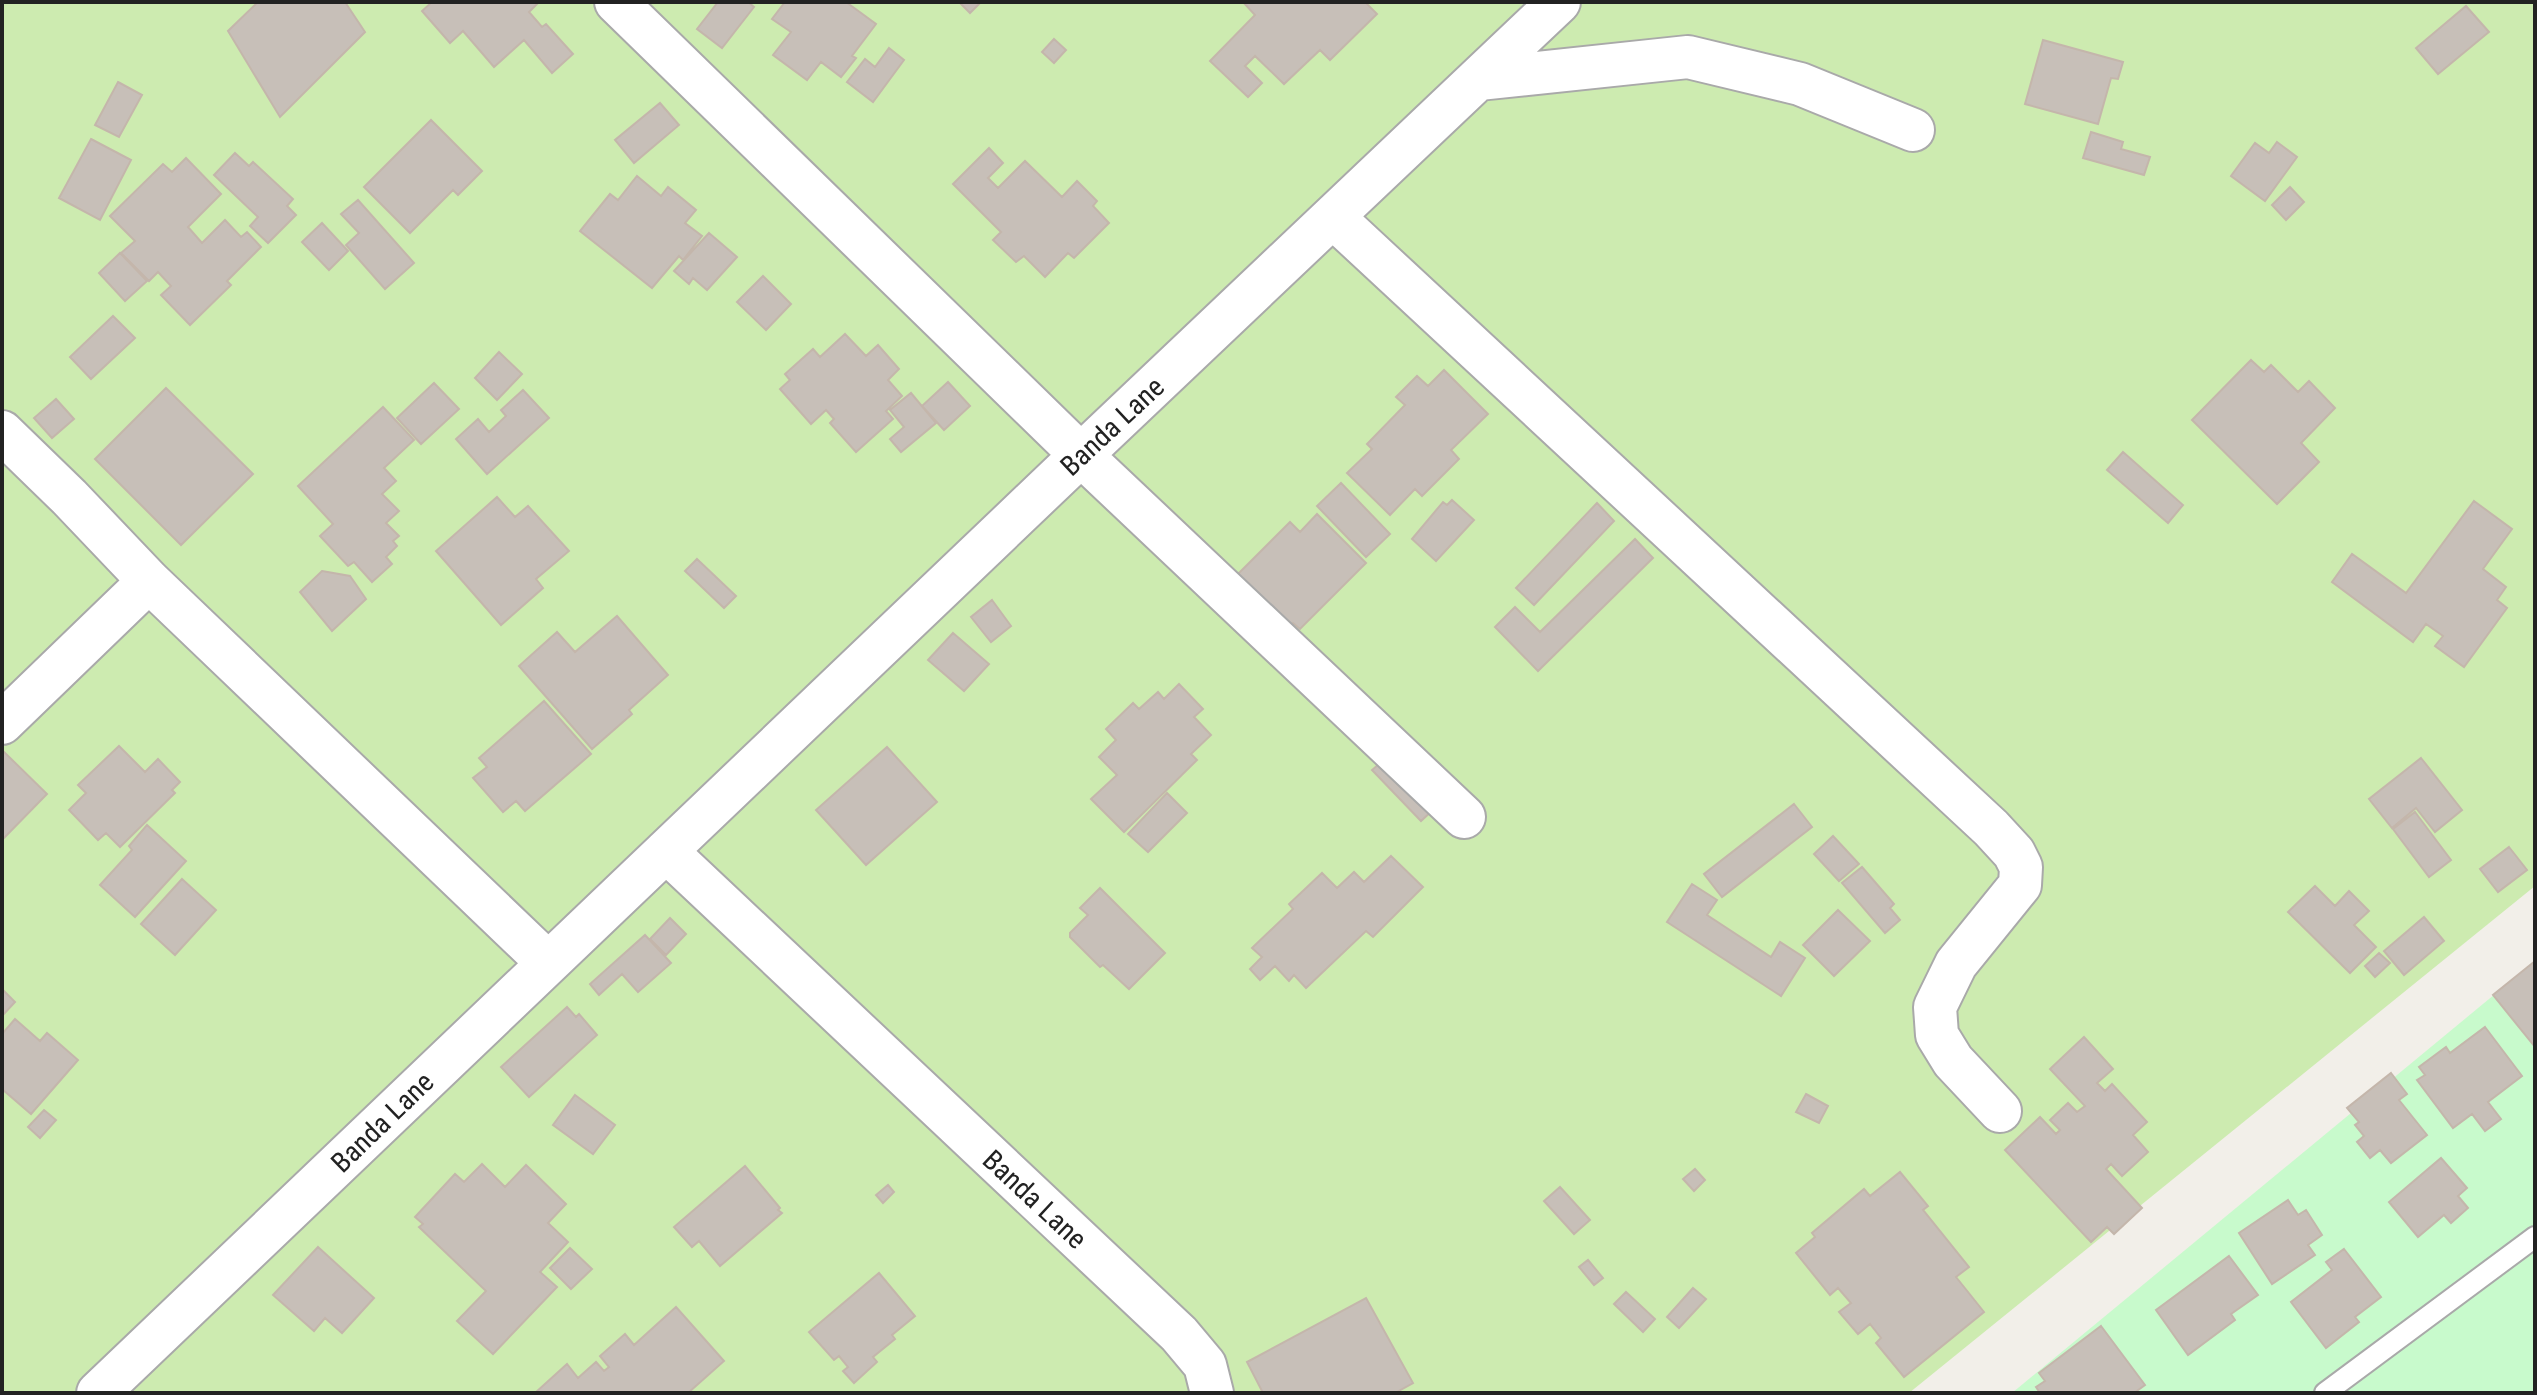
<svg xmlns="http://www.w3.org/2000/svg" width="2537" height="1395" viewBox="0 0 2537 1395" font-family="'Roboto Condensed',sans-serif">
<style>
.grass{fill:#cdebb0}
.park{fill:#c8facc}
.building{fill:#c7bfb8;stroke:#c4b6ab;stroke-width:2}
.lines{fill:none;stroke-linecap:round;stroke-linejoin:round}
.lane-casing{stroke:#a9a9a9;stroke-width:24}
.street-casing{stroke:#a9a9a9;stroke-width:46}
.lane{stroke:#fff;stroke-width:20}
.street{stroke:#fff;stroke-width:42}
.labels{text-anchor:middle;stroke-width:6;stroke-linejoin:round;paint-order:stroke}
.street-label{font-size:28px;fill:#222;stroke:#fff}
</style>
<rect width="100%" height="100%" fill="#f2efe9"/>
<path class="grass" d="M2,2H2535V886L1909,1393H2Z"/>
<path class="park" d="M2535,961V1393H2012Z"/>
<path class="building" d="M258,2H345L365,32L280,117L228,31Z
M432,2H539L529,12L542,27L546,24L573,54L552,73L524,40L494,67L463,31L450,43L422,11Z
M718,2H748L754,7L722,48L697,29Z
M785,2H846L876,24L852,56L856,58L841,77L821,62L807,80L773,55L791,32L772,19Z
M959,2H981L970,13Z
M1243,2H1365L1377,14L1330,60L1320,50L1284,84L1255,56L1245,66L1262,83L1248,97L1210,61L1255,15Z
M2466,6L2489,32L2438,74L2416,48Z
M1054,39L1066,50L1054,63L1042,52Z
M2043,40L2123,62L2118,79L2111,78L2098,124L2025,104Z
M889,48L904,60L873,102L847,82L865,59L875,67Z
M118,82L142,95L119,137L95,125Z
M660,103L679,125L634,163L615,140Z
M431,120L482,171L458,195L453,190L410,233L364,187Z
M2091,132L2123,142L2121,149L2150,157L2144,175L2083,158Z
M91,139L131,160L100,220L59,198Z
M2277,142L2297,157L2265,201L2231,176L2255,143L2269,153Z
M989,148L1003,163L988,178L998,188L1025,161L1062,197L1077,181L1097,201L1093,206L1109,223L1074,258L1068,253L1045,277L1024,256L1016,262L993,240L1001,232L953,184Z
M235,153L249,166L253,162L293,199L287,206L296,215L268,243L250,226L258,217L214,175Z
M186,158L221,194L188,227L202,243L225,220L241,237L247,232L261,247L227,281L231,285L190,325L161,295L171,286L158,272L149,281L121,253L135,241L110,216L163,164L172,172Z
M637,176L661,196L668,187L696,210L685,223L702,236L683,260L679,256L652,288L580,231L610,194L618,200Z
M2290,187L2304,202L2286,220L2272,205Z
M358,200L414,263L385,289L346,245L359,233L341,214Z
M322,223L348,251L329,270L302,242Z
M709,233L737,257L707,290L693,278L689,284L674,271Z
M120,253L147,281L125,301L99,273Z
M763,276L791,304L766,330L737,302Z
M113,316L135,338L91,379L70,357Z
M845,334L866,356L878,345L899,369L888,380L902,396L886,411L893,419L856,452L830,423L834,419L826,410L811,424L780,389L790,380L785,374L813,349L820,357Z
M499,352L522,374L497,400L475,378Z
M2251,360L2264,372L2271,365L2298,392L2309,381L2335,408L2301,443L2319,462L2277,504L2192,420Z
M1444,370L1488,414L1451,450L1459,459L1422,496L1415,489L1390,515L1347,473L1372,449L1367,444L1405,405L1396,397L1417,376L1428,386Z
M948,382L970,406L944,430L922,406Z
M434,383L459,409L421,444L397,418Z
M166,388L253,474L181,545L95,459Z
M523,390L549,418L487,474L456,439L478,419L489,432L506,416L501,410Z
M911,393L936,423L901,452L890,439L904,427L890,410Z
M56,399L74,419L52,438L34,418Z
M383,407L414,440L384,468L396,481L382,494L399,511L386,523L399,536L393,541L397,546L386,557L392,564L372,582L354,562L348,566L320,536L333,524L298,486Z
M2123,452L2183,505L2168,523L2107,470Z
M1341,483L1390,534L1366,557L1317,506Z
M497,497L515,517L528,506L569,551L536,579L543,588L501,625L436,551Z
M1452,500L1474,520L1436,561L1412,539L1443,502L1447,505Z
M2474,501L2512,529L2483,569L2506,587L2497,600L2507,608L2464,667L2435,646L2443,636L2426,624L2413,642L2332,582L2352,554L2406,593Z
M1597,503L1614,521L1534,605L1516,588Z
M1317,514L1366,563L1300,629L1293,623L1282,634L1230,582L1290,522L1300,532Z
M1635,539L1653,558L1538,671L1495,627L1515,607L1540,632Z
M697,559L736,596L724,608L685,571Z
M322,571L350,576L366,599L332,631L300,592Z
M992,600L1011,626L991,642L971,617Z
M617,616L668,675L629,710L632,714L592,749L519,666L557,632L575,652Z
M953,633L989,664L964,691L928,660Z
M1179,684L1203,709L1194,717L1211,735L1191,754L1197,760L1124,832L1091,799L1117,775L1099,757L1116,740L1106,729L1133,703L1139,709L1158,692L1164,699Z
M544,701L591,754L525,811L516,801L503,812L473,778L487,767L479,758Z
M119,746L145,772L158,759L180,782L172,790L175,793L120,847L106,833L98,840L69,810L86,793L78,785Z
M887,747L937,802L866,865L816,810Z
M2,750L47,794L2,840Z
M2421,758L2462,810L2435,832L2416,808L2392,828L2369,799Z
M1385,759L1434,809L1421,821L1372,770Z
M1167,793L1187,813L1148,852L1128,834Z
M1794,804L1812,827L1722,897L1704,874Z
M2415,812L2451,860L2429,877L2393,829Z
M147,825L186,861L135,917L100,885L132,850L129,846Z
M1833,836L1859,864L1839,881L1814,854Z
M2509,847L2527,870L2498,892L2480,869Z
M1391,856L1423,887L1373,937L1366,931L1306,988L1294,975L1289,981L1275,966L1260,980L1250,969L1262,957L1252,948L1293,909L1289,904L1322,873L1337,888L1354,872L1364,882Z
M1862,867L1894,904L1890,908L1900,920L1885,933L1842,883Z
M182,879L216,910L175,955L141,924Z
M1692,884L1717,900L1707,915L1771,957L1780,942L1805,958L1781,996L1667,922Z
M2315,886L2335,906L2349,891L2369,911L2354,925L2376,947L2350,973L2288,912Z
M1100,888L1165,953L1129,989L1103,965L1100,967L1070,937V933L1088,915L1080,908Z
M1838,910L1870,941L1834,976L1803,945Z
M2424,917L2444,941L2404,975L2384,951Z
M670,918L686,934L666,955L650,939Z
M645,935L671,963L638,992L622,974L599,995L590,984Z
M2379,953L2390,963L2375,977L2365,966Z
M2535,961V1047L2493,995Z
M2,989L15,1002L2,1016Z
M567,1007L576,1017L579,1014L597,1035L529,1097L501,1067Z
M15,1019L40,1041L47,1033L78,1060L31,1114L2,1089V1034Z
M2485,1027L2522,1076L2488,1102L2501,1119L2485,1131L2472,1114L2453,1128L2417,1080L2425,1075L2419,1067L2446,1047L2450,1053Z
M2084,1037L2113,1069L2097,1083L2105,1091L2112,1084L2147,1122L2133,1135L2148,1152L2122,1176L2111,1164L2106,1169L2142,1208L2114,1234L2107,1227L2091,1242L2005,1150L2040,1117L2056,1134L2060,1130L2050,1120L2068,1103L2077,1112L2085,1106L2050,1069Z
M2391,1073L2407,1094L2399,1100L2427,1135L2391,1163L2380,1150L2370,1158L2357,1142L2364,1136L2355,1125L2359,1122L2347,1108Z
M1806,1094L1828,1106L1819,1123L1796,1112Z
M575,1095L615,1125L593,1154L553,1125Z
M44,1110L56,1120L40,1138L28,1127Z
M2441,1158L2467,1188L2458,1196L2468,1208L2451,1223L2444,1215L2418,1237L2389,1202Z
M482,1164L505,1187L526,1165L566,1204L548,1223L568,1242L540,1272L557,1287L493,1354L457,1321L486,1291L419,1227L423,1224L415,1217L455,1174L464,1182Z
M745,1166L780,1208L778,1210L782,1213L720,1266L699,1241L692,1247L674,1227Z
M1695,1169L1705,1180L1694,1191L1683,1179Z
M1900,1172L1928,1206L1923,1210L1969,1267L1956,1277L1984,1312L1904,1377L1876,1343L1881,1338L1870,1324L1858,1334L1839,1312L1851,1303L1838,1288L1830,1295L1796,1253L1815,1237L1812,1233L1864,1189L1870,1196Z
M888,1185L894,1192L883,1203L876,1195Z
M1560,1187L1590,1220L1574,1234L1544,1201Z
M2288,1200L2298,1215L2306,1210L2322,1235L2308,1245L2315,1255L2272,1284L2239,1233Z
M318,1247L374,1298L342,1333L325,1318L314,1331L273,1295Z
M570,1248L592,1269L571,1289L550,1268Z
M2344,1249L2381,1297L2355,1317L2359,1322L2326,1348L2291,1302L2332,1270L2326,1262Z
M2229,1256L2258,1295L2231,1314L2235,1320L2188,1355L2156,1310Z
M1588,1260L1603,1278L1594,1285L1579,1267Z
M879,1273L915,1316L892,1335L895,1339L873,1357L877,1362L854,1383L843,1371L848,1367L839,1356L834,1360L809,1332Z
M1693,1288L1706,1299L1679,1328L1667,1317Z
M1626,1292L1655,1319L1643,1332L1614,1304Z
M1366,1298L1413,1383L1395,1393H1263L1247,1362Z
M676,1307L724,1361L688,1393H535L567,1364L578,1378L596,1362L604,1371L609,1367L600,1356L625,1334L634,1345Z
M2101,1326L2145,1385L2134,1393H2040L2036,1387L2045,1381L2039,1373Z"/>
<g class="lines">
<defs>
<path id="lane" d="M2325,1393L2535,1237"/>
<path id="street" d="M616,2L1081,455L1464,817
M1479,79L1688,57L1800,84L1913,130
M1333,217L1991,828L2014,853L2021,867L2020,885L1956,964L1935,1007L1937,1035L1953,1061L2000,1111
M2,432L69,497L149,581L548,963
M2,723L149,581
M666,851L1179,1334L1205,1365L1212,1393
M98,1393L1081,455L1559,2"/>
</defs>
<use href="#lane" class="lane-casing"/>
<use href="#street" class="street-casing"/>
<use href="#lane" class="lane"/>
<use href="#street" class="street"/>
</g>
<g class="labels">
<g class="street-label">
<text transform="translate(1112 426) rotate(-43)" y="10">Banda Lane</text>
<text transform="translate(382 1122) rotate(-44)" y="10">Banda Lane</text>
<text transform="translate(1035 1199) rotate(43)" y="10">Banda Lane</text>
</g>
</g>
<rect width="2537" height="1395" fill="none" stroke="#222222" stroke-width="8"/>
</svg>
